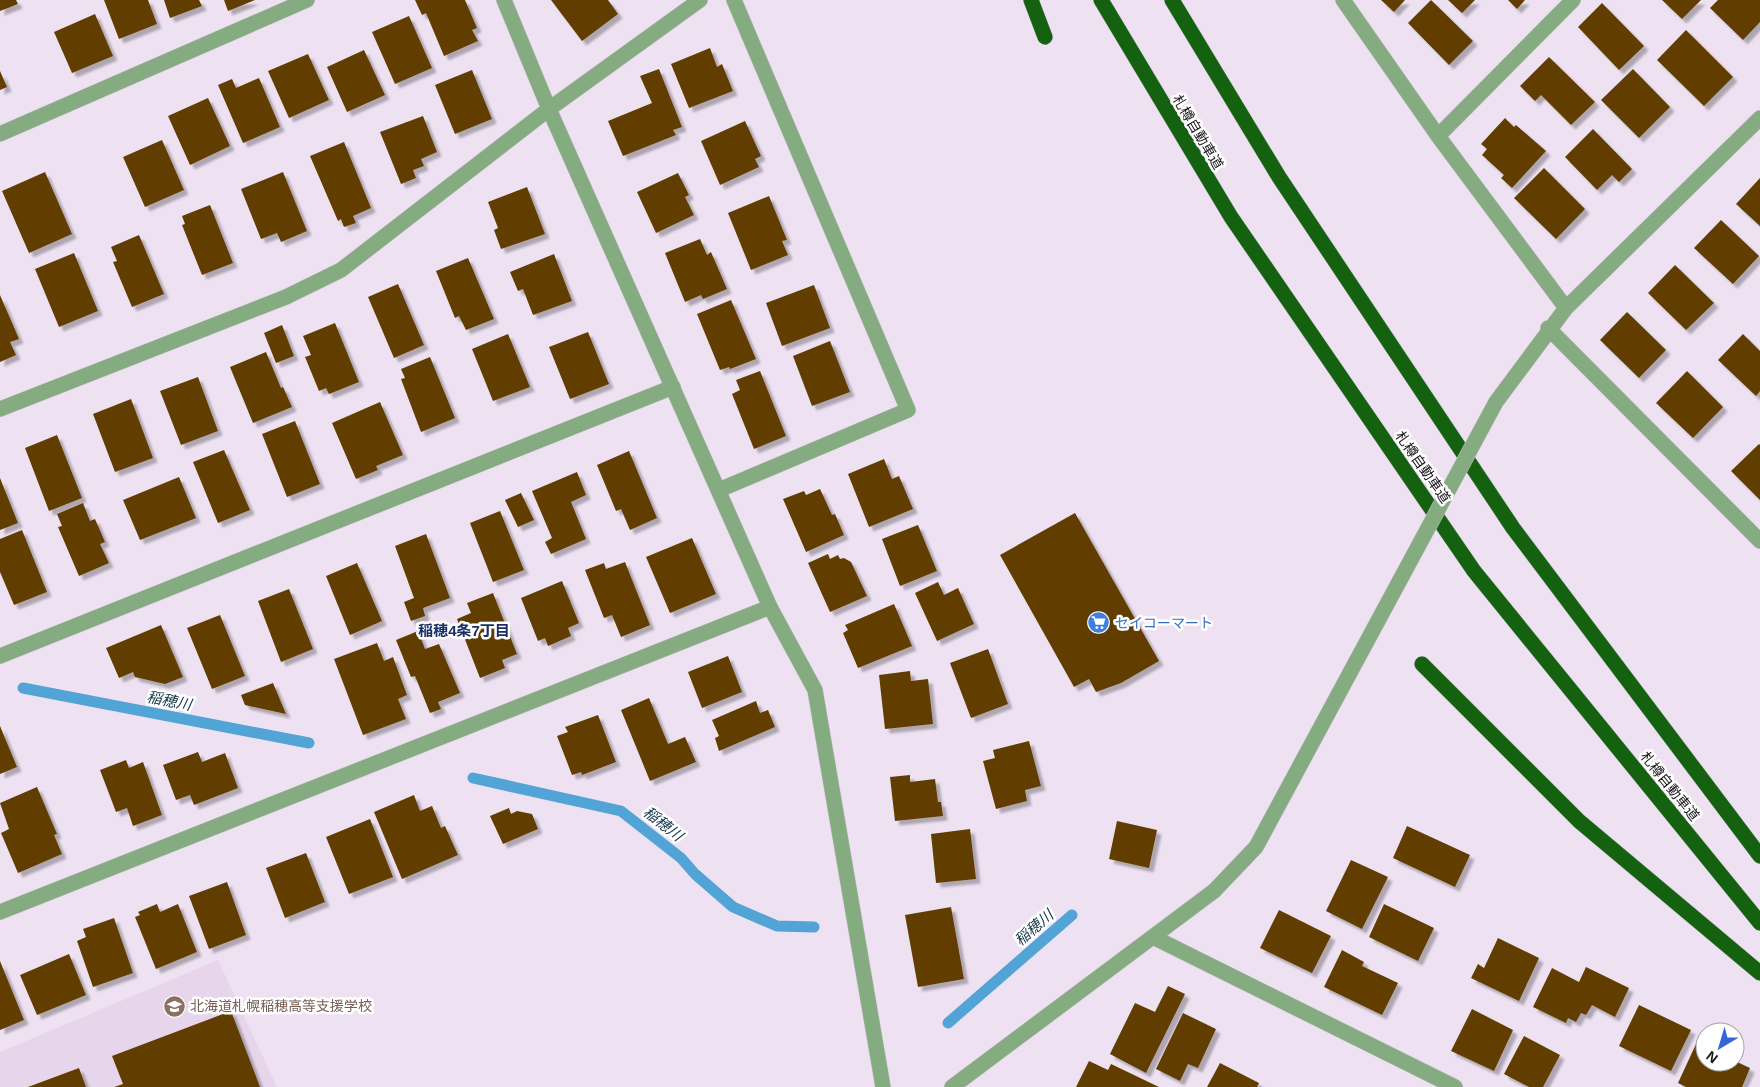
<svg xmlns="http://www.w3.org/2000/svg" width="1760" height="1087" viewBox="0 0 1760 1087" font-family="Helvetica,'Noto Sans JP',sans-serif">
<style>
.built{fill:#e6d5eb}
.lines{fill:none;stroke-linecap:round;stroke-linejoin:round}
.stream{stroke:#53a4d6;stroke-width:11}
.building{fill:#623d00;filter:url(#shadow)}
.minor-casing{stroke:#c7bdcb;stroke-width:16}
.tertiary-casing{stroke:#c7bdcb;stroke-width:16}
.motorway-casing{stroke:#c7bdcb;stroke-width:16}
.minor{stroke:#85ac81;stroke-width:15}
.tertiary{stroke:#85ac81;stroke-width:15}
.motorway{stroke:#14610f;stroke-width:15}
.minor-bridge-casing{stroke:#c7bdcb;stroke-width:16;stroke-linecap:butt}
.minor-bridge{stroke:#85ac81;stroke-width:15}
.labels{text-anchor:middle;stroke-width:5;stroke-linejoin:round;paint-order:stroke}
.street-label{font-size:14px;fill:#171318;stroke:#fff}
.shop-label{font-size:14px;fill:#366cbe;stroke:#fff;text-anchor:start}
.education-label{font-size:14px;fill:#785e54;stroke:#fff;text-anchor:start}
.neighbourhood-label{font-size:15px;font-weight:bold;fill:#182f65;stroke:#fff}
.water-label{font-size:15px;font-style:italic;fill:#14374c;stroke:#fff}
</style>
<defs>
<filter id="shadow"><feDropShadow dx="4.5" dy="4.5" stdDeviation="1" flood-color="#0004"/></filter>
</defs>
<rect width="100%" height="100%" fill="#eee2f2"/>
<path class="built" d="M218,960L277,1087H0V1052Z"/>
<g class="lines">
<path class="stream" d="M23,688L309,743
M473,778L621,811L681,858L695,874L733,907L777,926L814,927
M948,1023L1072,915"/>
</g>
<path class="building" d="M0,0H16L18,4L0,11Z
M104,0H148L157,24L119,39Z
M164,0H199L202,6L170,18Z
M224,0H255L228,11Z
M415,0H465L477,28L472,30L478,41L444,56L426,13L422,15Z
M551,0H608L618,14L582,41Z
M1381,0H1405L1394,12Z
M1431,0L1473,41L1449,65L1408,23Z
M1448,0H1475L1462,13Z
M1508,0H1525L1517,9Z
M1662,0H1701L1682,19Z
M1718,0H1760V22L1743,40L1710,8Z
M1602,3L1644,46L1619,70L1578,27Z
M95,14L113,56L72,73L54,32Z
M409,16L432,68L395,84L372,32Z
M1686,30L1733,77L1704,106L1657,60Z
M710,48L717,67L722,64L733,91L689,108L671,64Z
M364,50L385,95L347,112L327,67Z
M308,54L329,100L289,118L268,71Z
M1549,57L1595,102L1571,125L1541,95L1535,101L1520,86Z
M659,69L682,127L673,130L676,135L623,156L608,121L652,103L640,76Z
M1633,69L1670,107L1639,138L1601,100Z
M472,70L492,119L455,134L435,85Z
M0,71L7,87L0,90Z
M259,78L280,127L243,143L218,85L232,79L236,88Z
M208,98L230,146L190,165L168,116Z
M423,116L437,152L421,159L424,166L413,170L416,178L401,184L380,132Z
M1505,118L1514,127L1516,125L1546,151L1512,188L1501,178L1504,175L1482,155L1487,149L1481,144Z
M745,121L761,156L755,159L759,167L720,185L701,141Z
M1593,129L1632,169L1619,182L1612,175L1597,190L1565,157Z
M162,140L184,190L145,207L123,157Z
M344,142L371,208L353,216L356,223L344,227L341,219L338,221L310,156Z
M1544,168L1585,209L1556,239L1514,198Z
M45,172L72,234L29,253L2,191Z
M283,172L307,231L281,242L277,233L261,239L241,189Z
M678,173L689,195L685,197L694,215L656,233L637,192Z
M1760,178V226L1736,204Z
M527,187L545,234L501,249L494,230L498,228L488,202Z
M769,196L787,240L782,241L788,255L751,270L728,213Z
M210,205L233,263L202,275L182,225L185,224L182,216Z
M1721,220L1759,256L1733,284L1694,248Z
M139,235L164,294L132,307L113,262L117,261L111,247Z
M700,239L707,255L711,252L727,289L703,299L701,295L685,302L665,253Z
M74,253L98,311L59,327L35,269Z
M554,254L572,301L533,315L523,289L518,291L510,272Z
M468,258L494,319L466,330L459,316L455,318L436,271Z
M1675,265L1714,303L1686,330L1648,293Z
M398,284L424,345L394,358L368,297Z
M814,285L830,328L782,346L766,303Z
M0,295L19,339L10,342L16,355L0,362Z
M731,300L756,359L730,369L729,367L720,370L697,314Z
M1627,312L1666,350L1639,378L1600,340Z
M335,323L359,382L329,394L326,388L319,391L305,357L311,355L303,336Z
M282,325L294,356L276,363L264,333Z
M588,332L609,384L570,399L549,347Z
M508,334L530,387L493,401L472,349Z
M1743,334L1760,351V391L1756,396L1718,360Z
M830,341L850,392L812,406L793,356Z
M266,352L281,388L283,387L292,407L253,423L230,367Z
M430,357L455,418L421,432L401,379L405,378L401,369Z
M760,371L786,436L754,449L732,394L740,390L736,380Z
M1687,371L1723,407L1693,438L1656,403Z
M198,377L218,431L181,445L160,391Z
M131,399L153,458L115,472L93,414Z
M380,402L403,455L376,466L378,470L356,479L332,423Z
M295,421L320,484L287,497L262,434Z
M57,435L82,498L49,511L25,448Z
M1759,444L1760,445V500L1731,471Z
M224,450L250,510L218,523L193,462Z
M629,451L657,518L630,530L621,509L616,511L597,465Z
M884,459L892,479L899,476L913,509L869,527L848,474Z
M577,472L586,495L571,502L586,539L551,554L545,542L552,538L532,491Z
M179,477L196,518L140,540L123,500Z
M0,478L18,523L0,530Z
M820,489L832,515L835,514L844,535L806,552L783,499L804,491L806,495Z
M521,493L534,520L518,527L505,500Z
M83,503L90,521L95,519L105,542L100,544L109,563L79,576L58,527L62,526L57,514Z
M500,511L524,570L493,582L470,523Z
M1075,513L1159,661L1121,683L1096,692L1089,679L1074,687L1000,555Z
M918,525L937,571L900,586L882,539Z
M22,530L47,592L14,605L0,572V539Z
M426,534L450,598L423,608L425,616L411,621L404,602L414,598L395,546Z
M692,538L716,594L670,613L646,557Z
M828,554L830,559L838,555L840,559L844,558L851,562L867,596L830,612L808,563Z
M625,562L650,625L621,637L612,615L604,618L585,570L604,563L606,569Z
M357,563L382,621L350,635L326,576Z
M562,581L579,623L568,628L571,636L548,646L545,638L538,641L521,598Z
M938,582L944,595L958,588L974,624L937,641L915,593Z
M289,589L313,649L281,662L258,601Z
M493,593L517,654L502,660L505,668L480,678L457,619L471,613L467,603Z
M894,604L912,646L858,668L843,633L848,630L845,625Z
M220,615L245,676L212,689L187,628Z
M161,625L183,677L165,684L135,677L133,672L119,678L106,648Z
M418,631L425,649L439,644L460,693L438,702L441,709L430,713L415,676L411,677L396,640Z
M377,643L384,661L393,657L407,695L398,699L406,719L363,735L334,659Z
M988,649L1008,704L971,718L950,663Z
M728,656L742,692L702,708L688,672Z
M910,671L911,681L928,679L933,724L885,729L879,675Z
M273,683L286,714L245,705L241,695Z
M649,698L668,744L685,737L696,762L650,781L621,710Z
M756,701L760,713L768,710L775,727L719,751L715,738L719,736L712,720Z
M598,715L616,762L582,775L581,772L572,775L557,736L568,732L565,727Z
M0,726L17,767L0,774Z
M1029,741L1041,786L1025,790L1027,801L996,809L983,761L995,758L993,750Z
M198,752L202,762L225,753L238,788L194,805L190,795L176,800L163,765Z
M126,760L129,768L143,762L162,815L133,826L127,808L116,812L100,770Z
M910,775V782L935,779L938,802H941L943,816L895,821L890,777Z
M37,787L57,834L54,835L62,854L18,873L1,833L9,829L0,803Z
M414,795L420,811L432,806L441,828L445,826L458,855L402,879L374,812Z
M509,808L511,814L517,811L532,814L538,829L503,844L490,816Z
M370,819L393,877L349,894L326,837Z
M1117,821L1157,830L1149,868L1109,859Z
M1407,826L1470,855L1455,887L1393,858Z
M970,829L976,879L936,883L931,834Z
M306,853L325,902L285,918L266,868Z
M1351,860L1388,877L1362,929L1326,911Z
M227,882L246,935L209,949L189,896Z
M157,904L160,912L178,904L197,952L156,969L135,917L140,915L138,912Z
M1384,904L1434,928L1418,961L1369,937Z
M951,907L964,979L918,987L905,915Z
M1279,910L1331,936L1312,973L1260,948Z
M114,918L133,973L93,987L77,941L86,937L83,929Z
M1498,938L1539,958L1519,1001L1471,978L1478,964L1484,968Z
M1342,950L1364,962L1362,966L1398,983L1382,1015L1324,987Z
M69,954L86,995L37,1015L20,975Z
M0,961L24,1020L0,1030Z
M1586,967L1629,988L1615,1017L1592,1005L1586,1015L1581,1013L1576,1022L1568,1018L1566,1023L1533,1007L1552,968L1579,982Z
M1168,986L1185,994L1146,1073L1110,1054L1135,1003L1155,1012Z
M1639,1005L1691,1030L1671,1071L1619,1046Z
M1472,1009L1513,1030L1494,1071L1451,1051Z
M231,1011L260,1087H114L123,1084L112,1056Z
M1183,1013L1216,1029L1198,1068L1188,1064L1180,1081L1156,1069Z
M1524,1036L1560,1055L1543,1087H1529L1504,1074Z
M1696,1044L1705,1048V1062L1735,1061L1750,1068L1742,1087H1686L1678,1083Z
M1089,1061L1108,1070L1111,1064L1159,1087H1076Z
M1220,1063L1259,1083L1257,1087H1207Z
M79,1068L86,1087H28Z"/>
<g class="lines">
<defs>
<path id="minor" d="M504,0L549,109
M1343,0L1438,136L1566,308
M0,134L307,0
M1438,136L1573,0
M1548,328L1760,541
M1496,402L1566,308L1760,118
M0,409L286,297L341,270L549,109L700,0
M719,490L908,410L734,0
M0,656L673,387
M0,912L770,607
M1153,937L1455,1087
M952,1087L1214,891"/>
<path id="tertiary" d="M549,109L770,607L815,690L883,1087"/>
<path id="motorway" d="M1031,0L1045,37
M1101,0L1231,217L1474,571L1760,923
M1172,0L1279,177L1513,528L1760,856
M1422,664L1579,821L1760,973"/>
</defs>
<use href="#minor" class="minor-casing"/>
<use href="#tertiary" class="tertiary-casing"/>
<use href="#motorway" class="motorway-casing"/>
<use href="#minor" class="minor"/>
<use href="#tertiary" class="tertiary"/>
<use href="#motorway" class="motorway"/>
<defs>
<path id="minor-bridge" d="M1214,891L1256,847L1496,402"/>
</defs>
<use href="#minor-bridge" class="minor-bridge-casing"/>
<use href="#minor-bridge" class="minor-bridge"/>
</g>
<defs>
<symbol id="supermarket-disc" viewBox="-11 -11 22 22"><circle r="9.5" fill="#3f7fe0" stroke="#fff"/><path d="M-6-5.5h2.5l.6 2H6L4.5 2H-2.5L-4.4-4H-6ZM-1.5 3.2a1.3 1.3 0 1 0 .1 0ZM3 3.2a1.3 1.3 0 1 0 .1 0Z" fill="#fff"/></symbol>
<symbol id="school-disc" viewBox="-11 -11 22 22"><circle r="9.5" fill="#8d6e63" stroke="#fff"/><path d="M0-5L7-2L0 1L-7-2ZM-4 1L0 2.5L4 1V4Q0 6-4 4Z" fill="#fff"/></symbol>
</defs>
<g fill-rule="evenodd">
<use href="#supermarket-disc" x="1086" y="610" width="25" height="25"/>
<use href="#school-disc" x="162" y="994" width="25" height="25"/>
</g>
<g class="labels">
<g class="street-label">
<text transform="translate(1198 132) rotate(59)" y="5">札樽自動車道</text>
<text transform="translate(1423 467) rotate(55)" y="5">札樽自動車道</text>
<text transform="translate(1670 786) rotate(51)" y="5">札樽自動車道</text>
</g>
<g class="shop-label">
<text x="1115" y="628">セイコーマート</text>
</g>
<g class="education-label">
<text x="190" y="1011">北海道札幌稲穂高等支援学校</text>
</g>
<g class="neighbourhood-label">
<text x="464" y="636">稲穂4条7丁目</text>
</g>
<g class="water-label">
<text transform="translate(169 701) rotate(11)" y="5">稲穂川</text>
<text transform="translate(663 824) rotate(38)" y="5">稲穂川</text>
<text transform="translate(1034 928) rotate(-41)" y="5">稲穂川</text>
</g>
</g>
<g transform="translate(1720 1047) rotate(218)"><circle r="24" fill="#ffffff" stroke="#a2a1a3"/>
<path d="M0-4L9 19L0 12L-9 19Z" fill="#3765d5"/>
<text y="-8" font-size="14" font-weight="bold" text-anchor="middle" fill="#171318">N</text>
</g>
</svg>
